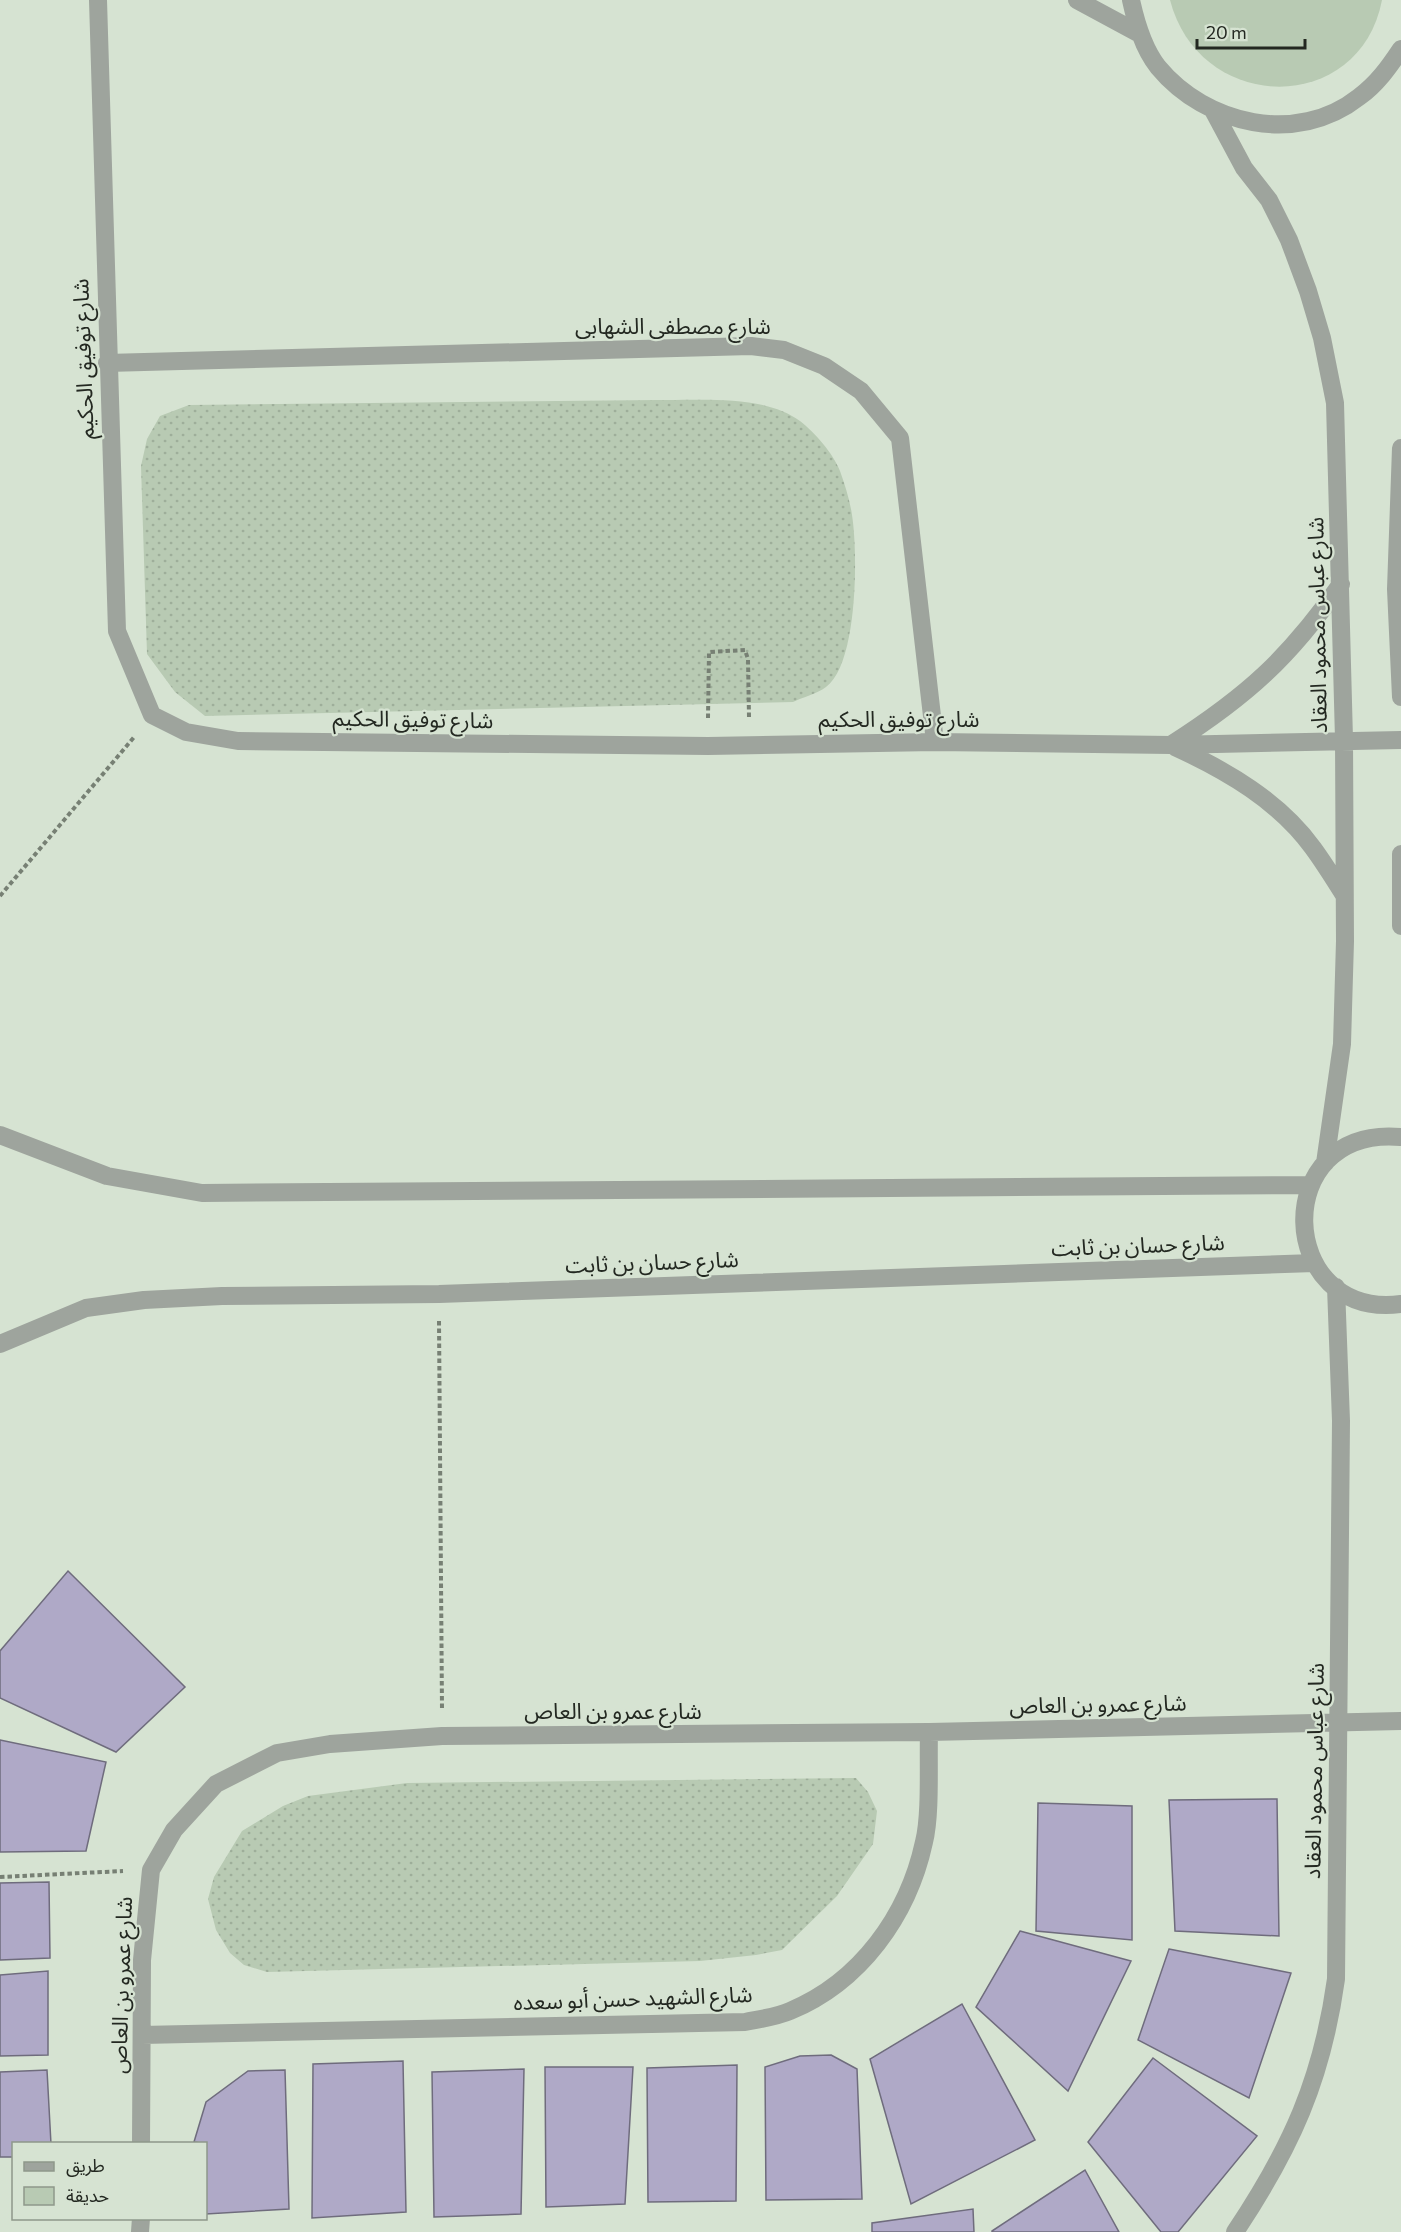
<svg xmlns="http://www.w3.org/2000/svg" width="1401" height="2232" viewBox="0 0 1401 2232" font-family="Commissioner,'Noto Sans Arabic',sans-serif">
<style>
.grass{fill:url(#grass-dots)}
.park{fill:#b8cab3}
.building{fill:#afa9c7;stroke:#6f6c7d;stroke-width:1.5}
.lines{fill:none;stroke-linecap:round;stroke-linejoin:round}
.path{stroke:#778074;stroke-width:4;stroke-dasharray:4.5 3;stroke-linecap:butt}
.minor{stroke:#9ea49d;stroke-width:18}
.labels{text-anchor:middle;stroke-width:4.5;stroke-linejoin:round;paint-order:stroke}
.street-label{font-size:22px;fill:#232821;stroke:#d6e3d2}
</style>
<defs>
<pattern id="grass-dots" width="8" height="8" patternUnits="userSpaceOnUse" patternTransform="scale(1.5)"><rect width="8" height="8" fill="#b8cab3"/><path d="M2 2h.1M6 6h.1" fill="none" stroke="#9eae9a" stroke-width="1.8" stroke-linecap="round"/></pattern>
</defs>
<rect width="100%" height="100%" fill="#d6e3d2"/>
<path class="grass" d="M657,400C700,401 764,394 800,421C815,433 833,453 840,471C845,485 850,501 852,515C858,552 858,664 826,687C817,694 803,697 793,702L205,716L175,692L147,654L141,466L147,439L160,416L189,405Z
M856,1778L868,1792L877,1811L873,1844L837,1896L782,1950L756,1955L700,1961L267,1972L244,1965L230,1953L216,1930L208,1899L214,1877L242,1831L283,1806L308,1796L407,1783Z"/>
<path class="park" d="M1170,0H1382C1360,116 1200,115 1170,0Z"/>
<path class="building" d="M68,1571L185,1687L116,1752L0,1698V1651Z
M0,1740L106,1762L86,1851L0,1852Z
M1277,1799L1279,1936L1175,1931L1169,1800Z
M1038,1803L1132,1806V1940L1036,1931Z
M49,1882L50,1958L0,1960V1883Z
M1020,1931L1131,1961L1068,2091L976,2007Z
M1169,1949L1291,1973L1249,2098L1138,2040Z
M48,1971V2055L0,2056V1975Z
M962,2004L1035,2140L911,2204L870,2059Z
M831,2055L857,2069L862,2199L766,2200L765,2067L800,2056Z
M1153,2058L1257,2136L1178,2232H1161L1088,2142Z
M403,2061L406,2212L312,2218L313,2064Z
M737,2065L736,2201L648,2202L647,2068Z
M545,2067H633L625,2204L546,2207Z
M524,2069L521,2214L434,2217L432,2072Z
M47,2070L51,2144H14V2157H0V2072Z
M285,2070L289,2209L206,2214V2144L194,2142L206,2102L248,2071Z
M1085,2170L1119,2232H992V2231Z
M973,2209L974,2232H872V2223Z"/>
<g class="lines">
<path class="path" d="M708,718L709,652L745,650L748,659L749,717
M0,896L135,736
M439,1321L442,1710
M0,1877L123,1871"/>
<path class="minor" d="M98,0L117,631L152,715L186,732L238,741L708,746L935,742L1171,745L1401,740
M1077,0L1140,34
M1131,0C1136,23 1143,48 1158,67C1206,125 1297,146 1359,97C1377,84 1389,67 1401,49
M1214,112L1244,168L1269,200L1289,240L1308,291L1322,338L1335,403L1344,739L1345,941L1342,1044L1325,1163
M107,363L751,346L784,350L824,366L861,391L900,438L935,742
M1401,448L1396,589L1401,697
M1172,744C1247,696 1289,658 1341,584
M1175,747C1227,771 1279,801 1313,848C1324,863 1334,879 1344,895
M1401,854V926
M0,1135L107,1176L202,1193L1310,1185
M1401,1137C1268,1125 1276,1320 1401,1304
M0,1344L86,1308L144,1300L222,1296L439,1294L1314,1263
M142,2035L745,2022C760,2019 776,2017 790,2011C860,1982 908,1916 924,1842C931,1814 928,1763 929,1732
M141,2144L142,1960L151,1870L174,1830L216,1784L277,1753L330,1744L442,1736L929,1732L1401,1721
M140,2232L141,2218
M1235,2232C1291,2148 1322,2080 1336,1979L1341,1421L1336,1287"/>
</g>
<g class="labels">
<g class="street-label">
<text x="673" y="334">شارع مصطفى الشهابى</text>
<text transform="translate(83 359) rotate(-92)" y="8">شارع توفيق الحكيم</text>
<text transform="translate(1317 625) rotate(-91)" y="8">شارع عباس محمود العقاد</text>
<text transform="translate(413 719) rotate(1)" y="8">شارع توفيق الحكيم</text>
<text x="899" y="727">شارع توفيق الحكيم</text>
<text transform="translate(1138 1245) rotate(-2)" y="8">شارع حسان بن ثابت</text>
<text transform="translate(652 1262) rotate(-2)" y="8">شارع حسان بن ثابت</text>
<text transform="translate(1098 1704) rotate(-1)" y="8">شارع عمرو بن العاص</text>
<text x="613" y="1719">شارع عمرو بن العاص</text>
<text transform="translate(1314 1771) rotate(-89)" y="8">شارع عباس محمود العقاد</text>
<text transform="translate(121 1985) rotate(-88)" y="8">شارع عمرو بن العاص</text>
<text transform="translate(633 1998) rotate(-2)" y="8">شارع الشهيد حسن أبو سعده</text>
</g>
</g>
<rect x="12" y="2142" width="195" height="78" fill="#d6e3d2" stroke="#8e988b" stroke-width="1.5"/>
<rect x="24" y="2162" width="30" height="9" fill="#9ea49d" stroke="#8e988b" stroke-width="1.5"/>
<text x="66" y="2172" font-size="18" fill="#232821">طريق</text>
<rect x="24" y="2187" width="30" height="18" fill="#b8cab3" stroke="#8e988b" stroke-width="1.5"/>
<text x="66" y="2202" font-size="18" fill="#232821">حديقة</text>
<path d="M1197 39v9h108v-9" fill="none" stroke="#232821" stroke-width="3"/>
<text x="1206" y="39" font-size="18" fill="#232821" stroke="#d6e3d2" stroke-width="4.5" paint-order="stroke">20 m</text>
</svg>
